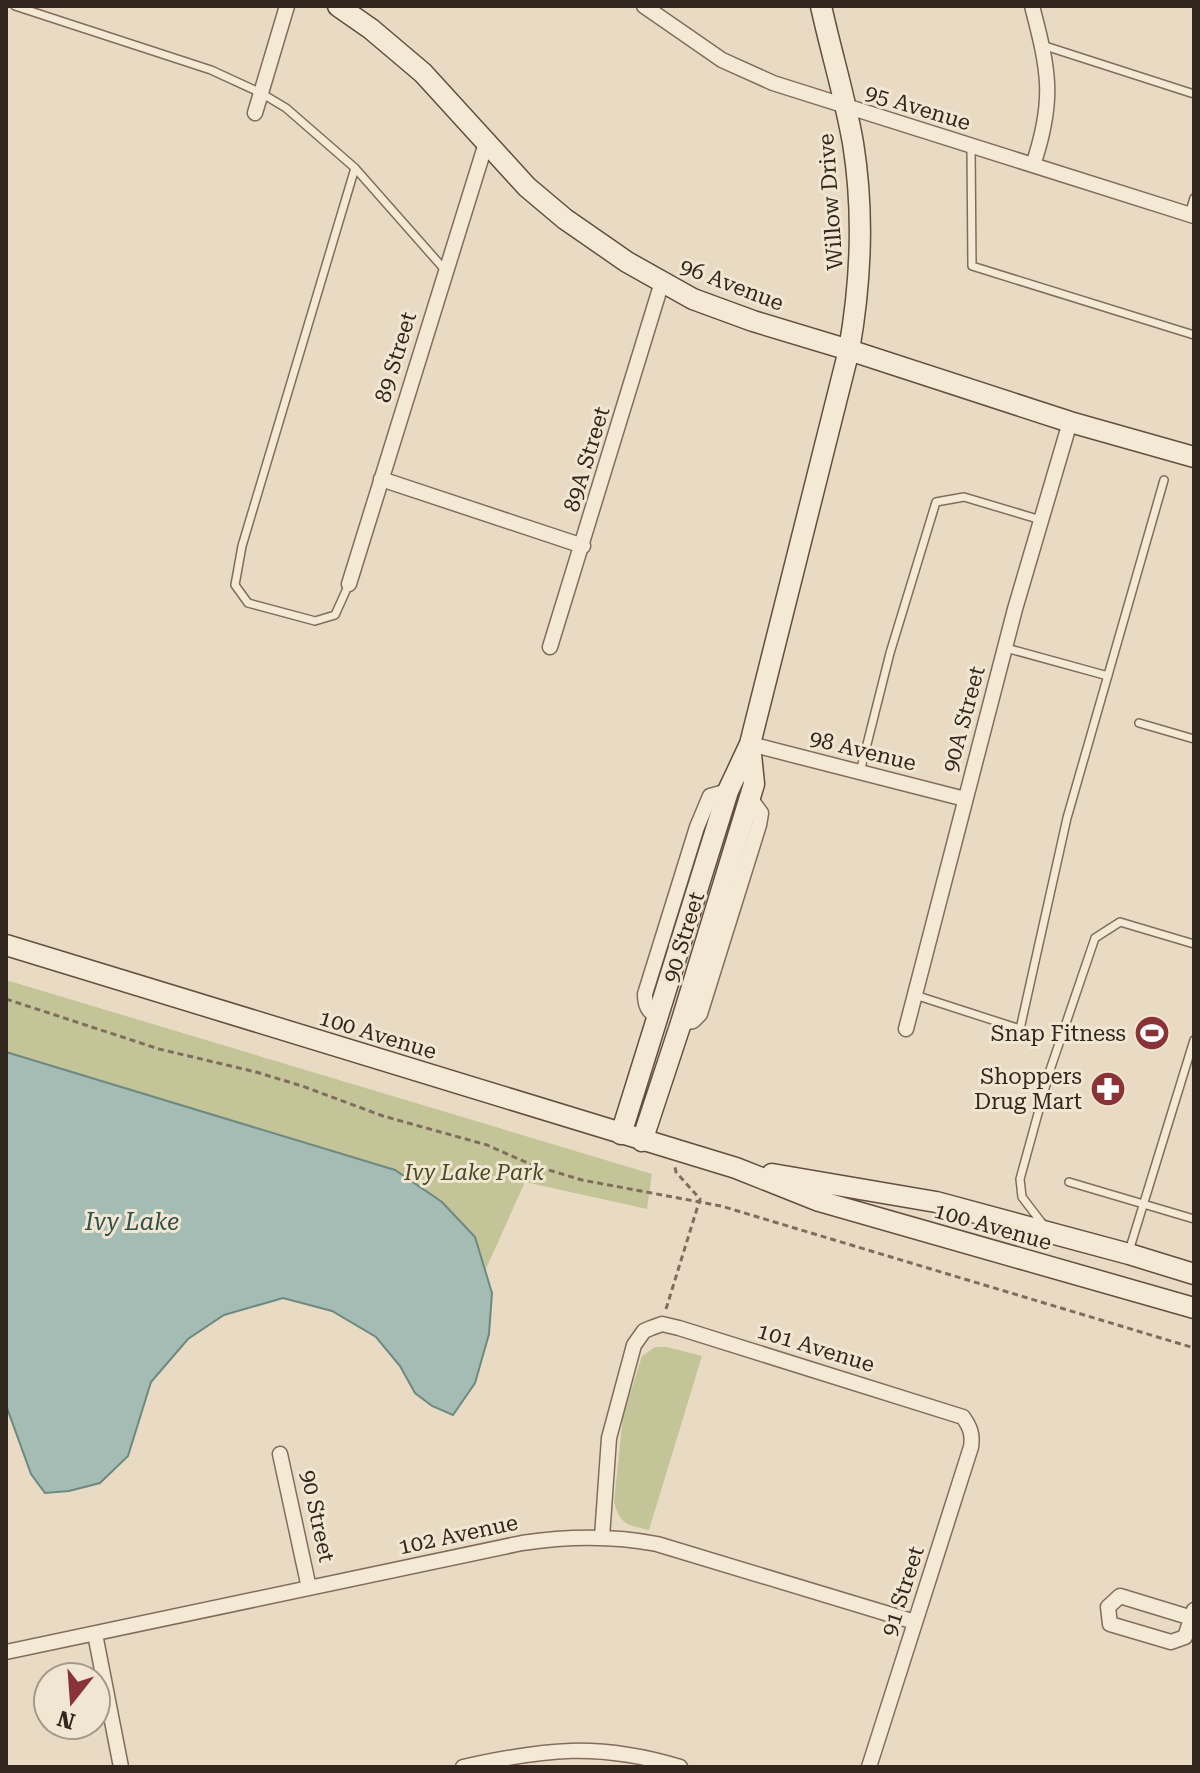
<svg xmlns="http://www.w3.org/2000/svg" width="1200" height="1773" viewBox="0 0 1200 1773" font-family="'Roboto Serif',serif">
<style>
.green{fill:#c3c598}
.water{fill:#a4bcb4;stroke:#6d8980;stroke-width:2}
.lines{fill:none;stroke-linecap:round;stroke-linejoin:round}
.lane-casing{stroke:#816d5c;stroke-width:10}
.street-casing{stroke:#816d5c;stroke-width:17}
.secondary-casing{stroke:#624f3f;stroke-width:23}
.path{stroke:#816d5c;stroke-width:3;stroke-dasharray:6 4;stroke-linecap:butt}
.lane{stroke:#f4e9d5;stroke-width:7}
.street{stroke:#f4e9d5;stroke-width:14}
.secondary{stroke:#f4e9d5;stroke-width:20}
.labels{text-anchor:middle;stroke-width:6;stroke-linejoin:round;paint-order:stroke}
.street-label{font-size:22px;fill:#32271e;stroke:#f1e6d1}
.poi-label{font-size:22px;fill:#32271e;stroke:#f1e6d1;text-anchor:end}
.park-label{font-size:22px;font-style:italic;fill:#454c27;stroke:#f1e6d1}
.water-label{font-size:24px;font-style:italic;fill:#2f504c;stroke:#f1e6d1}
</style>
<rect width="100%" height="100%" fill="#e9dbc3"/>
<path class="green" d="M6,980L652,1174L647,1209L525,1182L485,1271L426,1191L288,1137L6,1052Z
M655,1347H667L702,1356L649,1530C628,1525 620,1525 614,1502L623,1416L642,1356Z"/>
<path class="water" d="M6,1052L395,1170L442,1202L475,1237L492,1293L489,1334L475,1383L453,1415L432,1406L415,1393L400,1366L376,1337L332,1311L283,1298L224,1315L188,1339L151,1382L128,1456L100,1483L69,1491L45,1493L31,1474L6,1405Z"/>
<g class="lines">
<defs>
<path id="lane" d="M15,6L211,70L261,93L286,108L355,168L445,270
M1042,45L1194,94
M971,146L972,266L1194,335
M1189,215L1194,198
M349,584L335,615L315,621L248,603L235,585L242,546L355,168
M1006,648L1108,676
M1139,723L1194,739
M860,772L890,653L936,502L964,497L1041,520
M915,995L1020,1029L1067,818L1164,480
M1069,1182L1194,1219
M1045,1227L1022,1197L1020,1179L1050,1070L1095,938L1120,922L1194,944
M1129,1251L1194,1040"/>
<path id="street" d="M644,6L722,60L773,83L1194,216
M1032,6C1049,71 1055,100 1033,165
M255,113L287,6
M381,479L583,546
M349,584L486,143
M550,647L662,282
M750,744L965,799
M658,1018C648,1011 645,1006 645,994L697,827L710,796L728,791
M681,1023L693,1021L700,1014L759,825L761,813L750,798
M906,1029L1015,609L1070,422
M280,1454L309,1588
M602,1537L609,1438L634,1345L644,1331L651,1328L662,1324L679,1328L963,1417C970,1427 973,1434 971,1447L869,1767
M1192,1618L1120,1596L1108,1607L1110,1624L1171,1642L1185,1637L1194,1610
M95,1634L121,1767
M6,1652L522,1543C568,1536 611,1535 657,1544L915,1622
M463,1767C544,1749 598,1742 680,1767"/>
<path id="secondary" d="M338,6L371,29L423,73L527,187L565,219L627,262L693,299L753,321L849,350L1070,422L1194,457
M6,945L736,1168L819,1201L1194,1308
M621,1134L728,791L750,744L849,350C861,282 864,211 853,143C845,97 831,52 821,6
M642,1141L681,1023L754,784L750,744
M772,1174L936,1202L1129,1254L1194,1274"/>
</defs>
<use href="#lane" class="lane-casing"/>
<use href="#street" class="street-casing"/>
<use href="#secondary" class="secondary-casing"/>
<path class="path" d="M6,999L159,1049L256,1072L302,1086L383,1116L487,1145L532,1165L582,1180L721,1206L1194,1348
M666,1309L700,1199L676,1172L675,1167"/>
<use href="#lane" class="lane"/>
<use href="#street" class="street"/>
<use href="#secondary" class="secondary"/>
</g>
<defs>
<symbol id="stadium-disc" viewBox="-11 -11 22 22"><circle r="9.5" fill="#893238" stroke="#f1e6d1"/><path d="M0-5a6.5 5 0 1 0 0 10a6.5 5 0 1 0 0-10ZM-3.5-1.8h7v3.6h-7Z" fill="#fff"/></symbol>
<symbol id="pharmacy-disc" viewBox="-11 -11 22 22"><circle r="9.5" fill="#893238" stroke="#f1e6d1"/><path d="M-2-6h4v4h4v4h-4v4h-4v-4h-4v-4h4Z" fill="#fff"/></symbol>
</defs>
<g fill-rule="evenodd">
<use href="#stadium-disc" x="1132" y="1013" width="40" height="40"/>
<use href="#pharmacy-disc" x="1088" y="1069" width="40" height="40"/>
</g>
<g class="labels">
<g class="street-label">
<text transform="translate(918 107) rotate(17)" y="8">95 Avenue</text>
<text transform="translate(830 202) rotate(-94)" y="8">Willow Drive</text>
<text transform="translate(732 284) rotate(21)" y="8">96 Avenue</text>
<text transform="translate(395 357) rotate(-73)" y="8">89 Street</text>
<text transform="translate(586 459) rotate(-73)" y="8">89A Street</text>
<text transform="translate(963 719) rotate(-75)" y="8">90A Street</text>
<text transform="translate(863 750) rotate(14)" y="8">98 Avenue</text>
<text transform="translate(683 937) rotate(-73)" y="8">90 Street</text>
<text transform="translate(378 1034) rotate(17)" y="8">100 Avenue</text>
<text transform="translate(993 1226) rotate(16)" y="8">100 Avenue</text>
<text transform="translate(816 1347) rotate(17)" y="8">101 Avenue</text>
<text transform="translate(318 1516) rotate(78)" y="8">90 Street</text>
<text transform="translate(458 1534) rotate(-12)" y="8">102 Avenue</text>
<text transform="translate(902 1591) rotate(-72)" y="8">91 Street</text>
</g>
<g class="poi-label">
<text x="1126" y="1041">Snap Fitness</text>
<text x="1082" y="1084">Shoppers<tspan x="1082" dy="25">Drug Mart</tspan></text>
</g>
<g class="park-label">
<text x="474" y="1180">Ivy Lake Park</text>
</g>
<g class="water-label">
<text x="132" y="1230">Ivy Lake</text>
</g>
</g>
<rect width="1200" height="1773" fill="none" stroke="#32271e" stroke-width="16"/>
<g transform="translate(72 1701) rotate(197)"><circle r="38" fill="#f1e6d1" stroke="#a59a89" stroke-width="2"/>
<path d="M0-6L14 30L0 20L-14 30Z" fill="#893238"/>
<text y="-12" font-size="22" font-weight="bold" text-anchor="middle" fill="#32271e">N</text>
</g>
</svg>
